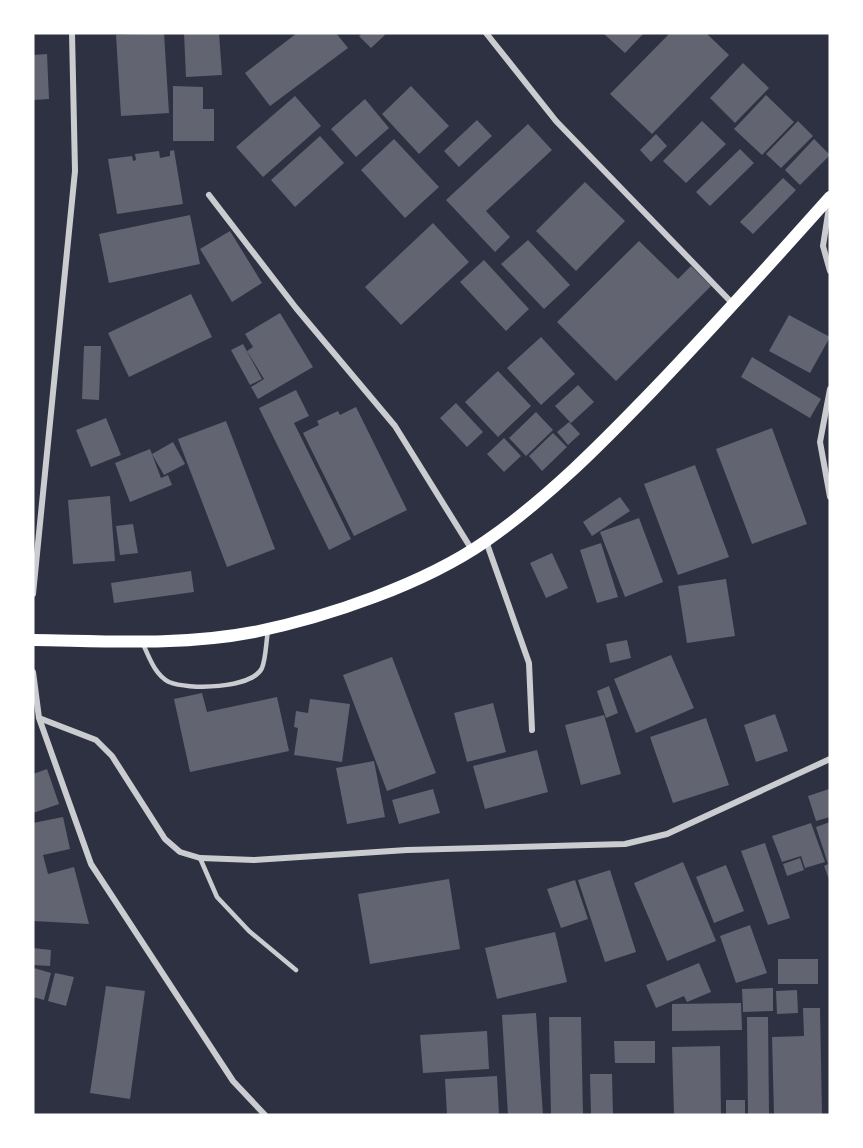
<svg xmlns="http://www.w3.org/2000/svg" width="863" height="1148" viewBox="0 0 863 1148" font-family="Manrope,sans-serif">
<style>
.building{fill:#626471}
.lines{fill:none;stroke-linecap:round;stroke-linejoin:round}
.service{stroke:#caccd0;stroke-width:4.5}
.minor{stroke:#caccd0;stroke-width:6}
.secondary{stroke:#fff;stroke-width:12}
</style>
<rect width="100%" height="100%" fill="#2d3142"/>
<path class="building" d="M164,33L169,113L121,116L116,35Z
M184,33H219L222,75L186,77Z
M297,33H336L348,48L270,106L245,73Z
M363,33H383L385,35L371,48L359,36Z
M603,33H644L625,53Z
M670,33H706L729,55L652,134L610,94Z
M47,54L49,99L33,100V55Z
M743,63L769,88L735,123L710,98Z
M173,86L203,87V109H214V141H173Z
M411,86L449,126L419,154L382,114Z
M766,95L794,122L762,155L734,129Z
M295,96L321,126L263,177L236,147Z
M365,99L389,128L356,157L331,129Z
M477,120L492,136L459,167L444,151Z
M702,121L726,144L686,183L663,161Z
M798,121L813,136L781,168L766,154Z
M528,124L552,150L486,211L510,237L495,252L446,200Z
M656,134L667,146L651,162L640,150Z
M320,136L344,163L295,207L271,180Z
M394,139L439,187L405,218L361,170Z
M814,139L830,155L800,185L785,170Z
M740,149L754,163L710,206L696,192Z
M174,150L183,204L117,214L108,159L132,156L133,161L136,160L135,154L159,151L160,158L170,156V151Z
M783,178L796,190L753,234L740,222Z
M585,182L625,221L576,271L536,231Z
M190,215L200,264L109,283L99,234Z
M433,223L469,262L401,325L365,287Z
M230,231L262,283L232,302L200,249Z
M528,240L570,285L544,309L501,264Z
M639,241L678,279L691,266L711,286L616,381L557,322Z
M484,260L529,309L506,331L460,282Z
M191,294L212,337L129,377L108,333Z
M280,313L313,367L258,399L251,387L264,379L247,351L253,347L245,334Z
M789,315L830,337L810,373L769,351Z
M541,337L575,374L541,405L507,368Z
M243,344L262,379L250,385L231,350Z
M84,346H101L99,400L82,399Z
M752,357L821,399L810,418L741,377Z
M498,371L531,406L498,437L465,402Z
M578,385L594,402L571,423L555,406Z
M296,390L309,416L294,423L351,539L329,550L259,408Z
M456,403L483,432L467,447L440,418Z
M356,407L407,510L354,536L303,433L319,425L317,421L338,411L340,415Z
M536,412L553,430L526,456L509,438Z
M106,418L121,455L91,467L76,430Z
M226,421L275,549L227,567L178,439Z
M569,422L580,434L568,445L557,432Z
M772,428L807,524L752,544L716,449Z
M553,433L567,447L542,471L529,456Z
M504,438L521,456L504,472L487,454Z
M173,442L185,464L164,475L152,454Z
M150,449L161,478L168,475L172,485L130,502L115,463Z
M695,465L729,557L678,575L644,484Z
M110,496L115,561L73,564L68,500Z
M620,497L630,511L592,536L583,522Z
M639,518L663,582L625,597L600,532Z
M133,524L138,553L120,555L116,526Z
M601,543L618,597L597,603L580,550Z
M552,553L568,588L546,598L530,563Z
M191,571L194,592L114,603L111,583Z
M726,579L735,636L687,643L678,586Z
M627,640L631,658L610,663L606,644Z
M671,655L694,708L636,733L614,679Z
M392,657L436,773L387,791L343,675Z
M609,686L618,713L606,718L597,691Z
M202,693L207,712L277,697L289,751L190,772L174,699Z
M310,699L350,704L342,762L294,755L298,728L294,727L296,711L308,713Z
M493,703L506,752L467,762L454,713Z
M775,714L788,751L756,762L744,725Z
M604,715L621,774L581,785L565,725Z
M706,718L729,785L673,803L650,737Z
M537,750L548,792L485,809L473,766Z
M374,761L385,817L347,824L336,768Z
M47,769L59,804L33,813V774Z
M433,789L440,813L399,824L392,800Z
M829,789L830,817L816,821L808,796Z
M63,817L70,849L43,855L48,874L74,867L89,924L33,921V823Z
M830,822V882L824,866L828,864L816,827Z
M811,823L825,862L805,868L801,856L782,862L772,836Z
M765,843L790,918L768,925L741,851Z
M800,858L804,870L787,876L783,864Z
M683,862L716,941L667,961L634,883Z
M726,865L744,911L714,923L696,877Z
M610,870L636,952L605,962L578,880Z
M449,879L460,949L370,964L358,894Z
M575,880L588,919L561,928L547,889Z
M750,925L767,973L736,983L720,936Z
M555,932L567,982L497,999L485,948Z
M33,948L51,950L50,966L33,965Z
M778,959H818V984H778Z
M699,963L711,992L687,1002L684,996L656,1008L646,985Z
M34,968L51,973L44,1000L33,997Z
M55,973L74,977L66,1006L48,1001Z
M106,986L145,991L130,1099L90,1093Z
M773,988V1011L743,1012L742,989Z
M797,990L798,1013L777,1014L776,991Z
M741,1003L742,1030L672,1031V1004Z
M803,1008H820L822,1114L774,1115L772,1037L804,1036Z
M536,1013L543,1115H508L502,1015Z
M549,1017H581L583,1115H551Z
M747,1017H768L769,1115H748Z
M487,1031L489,1069L423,1073L420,1035Z
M614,1041H655V1063H615Z
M720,1046L721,1115H674L672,1047Z
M590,1074H612L613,1115H591Z
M497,1076L499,1115H447L445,1079Z
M726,1100H745V1115H726Z"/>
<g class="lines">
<path class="service" d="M143,644C149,657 155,675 169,682C188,690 252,689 262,668C266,658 266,642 268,631
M200,858L217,897L249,931L296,970"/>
<path class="minor" d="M486,33L556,121L734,305
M209,195L296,308L395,426L472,550
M830,201L823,246L830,271
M830,389L820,442L830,497
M486,541L529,663L532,730
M33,594L75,171L72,33
M33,672L39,718L91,864L233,1081L265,1115
M39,718L96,740L112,756L165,839L180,852L200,858L254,860L407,850L625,844L667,834L830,759"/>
<path class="secondary" d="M33,640C106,641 182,646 254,632C328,617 424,584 486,541C548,498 602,443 654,389C714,326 772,262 830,197"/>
</g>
<rect width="863" height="1148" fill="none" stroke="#ffffff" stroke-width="69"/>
</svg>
